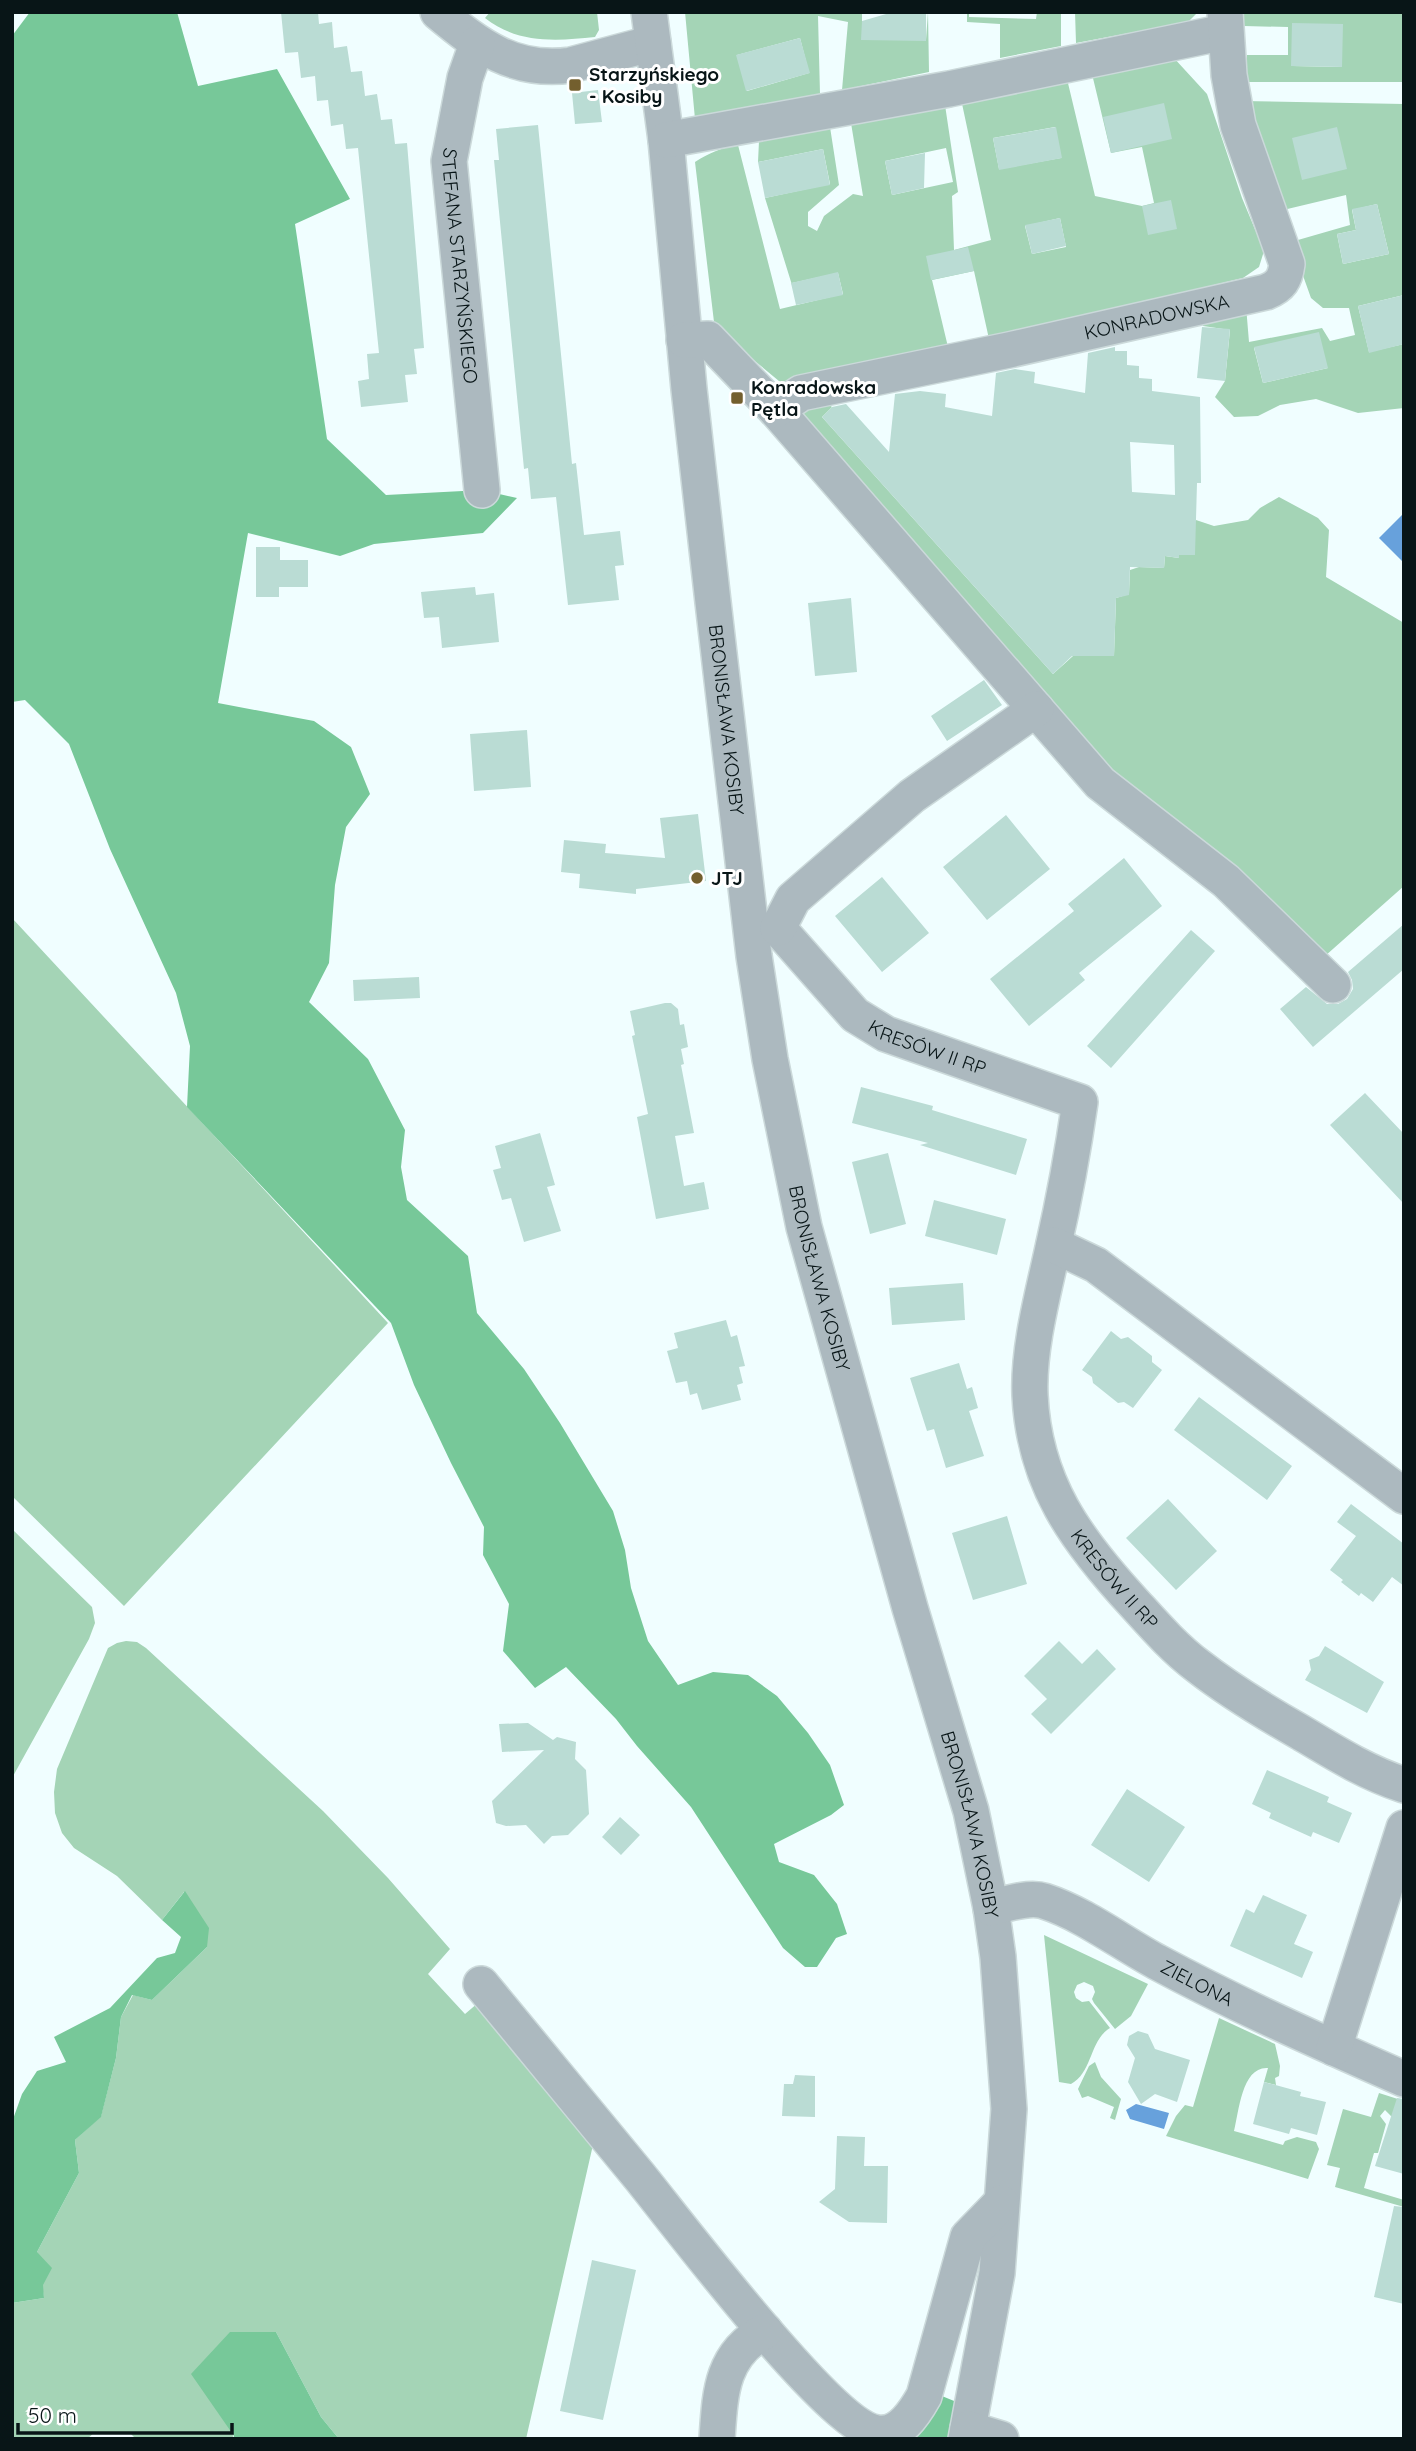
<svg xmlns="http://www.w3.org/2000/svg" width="1416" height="2451" viewBox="0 0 1416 2451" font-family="Quicksand,sans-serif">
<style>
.green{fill:#a4d4b6;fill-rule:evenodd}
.forest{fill:#77c899}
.water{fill:#67a1dc}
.building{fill:#badcd4;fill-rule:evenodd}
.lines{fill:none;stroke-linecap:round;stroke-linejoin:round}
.minor-casing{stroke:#cbd9da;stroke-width:38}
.minor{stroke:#acb9bf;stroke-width:35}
.poi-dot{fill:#735f2e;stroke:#fff;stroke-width:2.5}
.labels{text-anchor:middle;stroke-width:6;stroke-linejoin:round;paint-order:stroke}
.poi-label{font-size:19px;font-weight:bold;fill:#081517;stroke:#fff;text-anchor:start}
.street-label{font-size:19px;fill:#081517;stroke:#fff}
</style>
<rect width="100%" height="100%" fill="#f0feff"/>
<path class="green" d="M490,12H597L599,30L595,37C556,41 518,44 485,18Z
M685,12H862V40H926L928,12L929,72L842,90L848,22L818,16L820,94L695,119ZM800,38L809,73L747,91L737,55Z
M967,12H969V17L1036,19L1037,12H1061V46L1000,58V24L967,22Z
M1075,12H1198L1188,22L1076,43Z
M1244,12H1404V82H1247V55H1288V27L1244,26ZM1292,23L1342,67L1292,66Z
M1173,57L1207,94L1242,198L1264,251L1259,267L1243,278L989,339L974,271L932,280L948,347L785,386L738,347L714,322L695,162C709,153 721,148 738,145L780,309L843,294L838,273L792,283V285L765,198L830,184L823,149L758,162L759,141L830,127L839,185L808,212V226L817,231L824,216L853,194L863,196L851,123L945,105L958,192L952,196L954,250L991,240L961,99L1067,79L1095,196L1142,206L1154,203L1142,147L1111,153L1092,74ZM1055,127L1061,158L999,169L993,138ZM946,148L953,182L892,195L885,161ZM1060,218L1066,247L1032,254L1025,226Z
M1242,101L1404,104V295L1358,306L1369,352L1404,344V408L1358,413L1316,399L1280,405L1258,416L1234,417L1215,397L1225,381L1230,330L1203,326L1202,321L1246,306L1249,342L1322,328L1330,341L1355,335L1349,308H1323L1311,298L1291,242L1350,225L1346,195L1279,211ZM1377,204L1389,254L1343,264L1337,234L1356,230L1352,210ZM1254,348L1328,368L1263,383Z
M823,400L832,407L822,417L1053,674L1073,656H1114L1116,598L1129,594L1130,570L1139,567L1164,568L1165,556L1179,558V544L1196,520L1214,526L1248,520L1260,508L1279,497L1318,518L1329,530L1326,577L1404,623V886L1316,964L1103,778L800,428L803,405Z
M12,918L388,1323L124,1606L12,1496Z
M12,1529L92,1607L95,1623L89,1639L12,1778Z
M126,1641L137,1642L146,1648L323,1811L388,1878L450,1949L428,1974L465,2014L485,1997L595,2136L526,2439H339L321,2417L276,2332H230L233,2439H136L131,2434L95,2432L87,2439H12V2303L44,2298L37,2252L79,2173L75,2140L101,2116L116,2058L121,2017L133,1995L152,2000L207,1947L184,1892L162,1920L117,1876L74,1848L62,1833L55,1813L54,1792L57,1769L108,1648L117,1643Z
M1044,1935L1148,1984L1131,2016L1115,2029L1094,2003L1092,1999L1095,1992L1093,1986L1084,1982L1077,1985L1074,1992L1076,1998L1082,2002L1089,2001L1110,2028C1089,2041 1093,2072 1071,2084L1059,2082Z
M1219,2018L1275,2044L1280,2066L1279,2076L1275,2078L1276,2085L1264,2082L1268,2068C1242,2066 1239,2111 1234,2131L1283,2145L1285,2141L1297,2137L1316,2142L1319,2149L1308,2179L1166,2136L1176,2116L1185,2105L1193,2107Z
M1095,2062L1101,2077L1121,2099L1115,2120L1110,2118L1114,2107L1088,2096L1082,2098L1078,2089L1089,2066Z
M1379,2093L1404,2101V2120L1391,2116L1385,2110L1380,2116L1386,2124L1378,2153H1374L1364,2188L1404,2200V2207L1335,2187L1340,2168L1327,2165L1343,2109L1371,2117Z"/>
<path class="forest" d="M30,12H177L198,86L277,69L350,199L295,224L327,439L386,495L482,490L517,498L483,533L374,544L340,556L248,533L218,703L314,721L351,747L370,794L346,827L335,885L329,963L309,1002L368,1059L405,1130L401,1167L407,1200L468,1256L477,1313L524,1369L560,1423L613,1511L625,1550L631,1588L648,1641L678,1685L713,1672L748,1675L777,1696L808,1733L830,1765L844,1805L831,1815L774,1844L779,1862L814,1875L837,1904L847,1934L836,1938L817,1967H805L783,1948L691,1807L637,1746L616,1719L566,1667L535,1688L503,1651L509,1604L483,1555L484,1527L451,1463L414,1385L391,1323L187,1107L190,1046L176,993L110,849L69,744L25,700L12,702V36Z
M185,1891L209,1928L207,1947L152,2000L132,1995L121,2017L116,2058L101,2117L75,2140L79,2173L37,2252L52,2268L43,2285L44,2298L12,2303V2122L22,2094L37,2071L66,2062L54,2037L110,2008L157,1958L175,1953L181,1937L162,1920Z
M230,2332H276L321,2417L339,2439H233L234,2436L191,2374Z
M937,2394L959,2403L950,2439H908Z"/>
<path class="water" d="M1404,513V563L1379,538Z
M1136,2104L1169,2113L1164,2129L1130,2119L1126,2110Z"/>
<path class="building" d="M281,12H318L319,24L332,22L334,48L347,46L351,72L362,71L365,96L377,94L381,120L392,119L395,144L407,143L424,348L414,349L417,374L405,375L408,402L361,407L358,381L369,379L367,354L379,353L358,148L346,149L343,124L331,126L328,100L317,101L315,76L301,78L298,52L285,53Z
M893,12H926V41L861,40L862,21Z
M1292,23L1343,24L1342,67L1291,66Z
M800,38L810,73L746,91L736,55Z
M598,90L602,122L575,124L572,93Z
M1164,103L1172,139L1111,153L1103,117Z
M538,125L572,464L576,463L584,535L620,531L624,565L615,566L619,600L568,605L556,497L531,499L528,468L524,469L494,160H499L496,129Z
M1056,127L1062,158L999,170L993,138Z
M1337,127L1347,169L1302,180L1292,138Z
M823,149L830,185L765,198L758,162Z
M925,153L924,188L892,195L885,161Z
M1171,200L1177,229L1148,235L1142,206Z
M1377,204L1389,254L1343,264L1337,234L1356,230L1352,209Z
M1060,218L1066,246L1032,254L1025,225Z
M968,247L974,271L931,280L926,256Z
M838,272L843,295L796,305L791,283Z
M1404,295V344L1369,353L1358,306Z
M1202,327L1230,329L1225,381L1197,378Z
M1319,332L1328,368L1263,383L1254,347Z
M1115,347V351H1127V365L1139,366V378L1152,379V391L1200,397L1201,483H1197L1195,555H1179V558L1165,556L1164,568L1130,567L1129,595L1116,598L1114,656H1072L1053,674L822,417L832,407L846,404L889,452L895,394L920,391L946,394L945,407L992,416L996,373L1015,369L1035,372L1034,383L1085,393L1088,353ZM1130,442L1174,445L1175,495L1132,492Z
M256,547H280V560H308V587H279V597H256Z
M475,587L476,595L494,593L499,642L442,648L439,617L424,618L421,592Z
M851,598L857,672L815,676L808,603Z
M984,680L1002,705L947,741L931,716Z
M527,730L531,787L474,791L470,734Z
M698,814L706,881L636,889V894L579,888L580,874L561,872L564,840L606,844L605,853L665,858L660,818Z
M1006,815L1050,869L987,920L943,867Z
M1124,858L1162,906L1079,973L1085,980L1029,1026L990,979L1074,911L1068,904Z
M882,877L929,933L882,972L835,916Z
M1404,924V969L1313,1047L1280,1009L1306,987L1327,1004H1338L1347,999L1353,989L1352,980L1348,972Z
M1191,930L1215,951L1111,1068L1087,1046Z
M419,977L420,998L354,1001L353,980Z
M665,1003H671L678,1009L680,1025L684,1024L688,1047L681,1049L684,1064L681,1065L694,1133L675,1136L684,1186L704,1182L709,1209L656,1219L637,1117L648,1114L632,1036L635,1035L630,1011Z
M861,1087L933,1106L932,1110L1027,1139L1016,1175L920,1145L928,1143L852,1123Z
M1365,1093L1404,1134V1204L1330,1125Z
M540,1133L555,1185L547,1187L561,1231L524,1242L511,1198L502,1200L493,1170L501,1168L495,1146Z
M888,1153L906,1224L870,1234L852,1162Z
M934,1200L1006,1219L997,1255L925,1236Z
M963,1283L965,1320L892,1325L889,1288Z
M726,1320L731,1337L737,1335L745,1366L739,1367L743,1383L737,1385L741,1400L702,1410L697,1393L690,1395L687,1381L676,1383L667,1351L678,1348L674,1333Z
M1111,1331L1121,1339L1128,1337L1152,1356V1362L1162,1370L1133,1408L1124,1402L1118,1403L1093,1383L1092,1377L1082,1370Z
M959,1363L967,1389L972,1387L978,1408L969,1411L984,1456L946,1468L934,1429L927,1431L910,1378Z
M1199,1397L1292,1466L1267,1500L1174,1430Z
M1168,1499L1217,1551L1176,1590L1126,1538Z
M1351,1504L1404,1544V1586L1392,1577L1373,1602L1361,1593L1359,1596L1341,1582L1343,1580L1330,1570L1356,1536L1337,1522Z
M1007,1516L1027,1584L973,1600L952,1533Z
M1059,1641L1082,1664L1097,1649L1116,1669L1051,1734L1031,1714L1047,1699L1024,1676Z
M1325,1646L1384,1682L1367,1713L1305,1680L1311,1670L1309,1660L1319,1656Z
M528,1723L553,1740L557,1737L576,1742L575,1759L586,1770L589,1814L568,1835L552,1836L544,1844L526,1825L506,1826L496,1823L492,1801L544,1750L502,1752L499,1724Z
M1267,1770L1329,1797L1327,1802L1352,1813L1339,1843L1313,1832L1311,1837L1269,1818L1271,1813L1252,1804Z
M1127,1789L1185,1827L1149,1882L1091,1845Z
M620,1817L640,1835L621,1855L602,1837Z
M1263,1895L1307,1915L1294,1944L1313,1952L1302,1978L1230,1946L1246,1909L1254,1913Z
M1138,2031L1148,2034L1155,2049L1190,2060L1177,2102L1155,2094L1141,2104L1128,2082L1135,2058L1127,2045L1129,2036Z
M795,2075L815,2076V2117L782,2116L784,2084H793Z
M1264,2082L1301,2092L1300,2096L1326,2102L1317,2135L1291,2128L1289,2134L1253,2124Z
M1397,2098L1404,2099V2174L1375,2166Z
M837,2136L865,2137L864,2166H888L887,2223L849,2222L819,2202L835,2189Z
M1394,2206L1404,2207V2304L1374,2297Z
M592,2260L636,2270L603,2420L560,2411Z"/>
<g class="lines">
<defs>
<g id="minor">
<path d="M438,12C479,46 514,73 571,65L653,43"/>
<path id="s1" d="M649,12L666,140L689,389L713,602L754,956L770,1059L804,1227L910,1608L971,1811L991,1908L998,1957L1009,2109L997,2273L966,2439"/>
<path id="s2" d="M477,44L465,78L449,161L482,490"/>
<path d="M666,140L949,89L1225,32"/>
<path d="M684,340L708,339L776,410L1100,783L1226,881L1333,985"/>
<path id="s3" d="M776,410L801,393L1009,350L1266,292C1281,286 1285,279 1287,264L1238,125L1229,75L1225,12"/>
<path id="s4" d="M778,928L855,1015L886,1034L1080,1102C1073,1151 1064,1200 1053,1248C1043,1294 1028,1348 1030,1395C1034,1483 1076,1540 1134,1603C1154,1625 1174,1648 1198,1666C1230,1691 1265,1712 1300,1732C1335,1753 1365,1772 1404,1785"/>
<path d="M778,928L793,899L912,796L1036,709"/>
<path d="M1054,1245L1096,1265L1404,1496"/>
<path id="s5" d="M991,1908C1006,1904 1029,1896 1044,1901C1084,1914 1120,1942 1157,1962C1237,2005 1320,2042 1404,2079"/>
<path d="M481,1984C534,2048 587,2113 640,2177C678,2224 829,2425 877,2433C900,2437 915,2412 924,2396L968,2237L1001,2203"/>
<path d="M1334,2048L1404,1828"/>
<path d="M968,2429L1001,2439"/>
<path d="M717,2439C720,2394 721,2354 765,2331"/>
</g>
</defs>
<use href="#minor" class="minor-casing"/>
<use href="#minor" class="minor"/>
</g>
<g class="poi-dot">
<rect x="568" y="78" width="14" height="14" rx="3.5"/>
<rect x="730" y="391" width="14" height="14" rx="3.5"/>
<circle cx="697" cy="878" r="7"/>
</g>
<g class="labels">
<g class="poi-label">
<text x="589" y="81">Starzyńskiego<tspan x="589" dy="22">- Kosiby</tspan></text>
<text x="751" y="394">Konradowska<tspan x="751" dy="22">Pętla</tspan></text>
<text x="711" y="885">JTJ</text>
</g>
<g class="street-label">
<text dy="7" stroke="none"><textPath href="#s2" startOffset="226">STEFANA STARZYŃSKIEGO</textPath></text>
<text dy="7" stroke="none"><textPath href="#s3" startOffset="394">KONRADOWSKA</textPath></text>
<text dy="7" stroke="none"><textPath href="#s1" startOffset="712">BRONISŁAWA KOSIBY</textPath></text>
<text dy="7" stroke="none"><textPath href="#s4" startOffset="196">KRESÓW II RP</textPath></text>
<text dy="7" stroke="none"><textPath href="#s1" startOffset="1279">BRONISŁAWA KOSIBY</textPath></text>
<text dy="7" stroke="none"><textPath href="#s4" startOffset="863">KRESÓW II RP</textPath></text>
<text dy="7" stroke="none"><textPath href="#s1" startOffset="1846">BRONISŁAWA KOSIBY</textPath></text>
<text dy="7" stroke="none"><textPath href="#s5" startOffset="228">ZIELONA</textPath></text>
</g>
</g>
<rect width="1416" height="2451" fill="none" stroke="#081517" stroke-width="28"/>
<path d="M18 2423v10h214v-10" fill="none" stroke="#081517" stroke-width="3.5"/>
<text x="28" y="2423" font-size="21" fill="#081517" stroke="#ffffff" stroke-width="5" paint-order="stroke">50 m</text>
</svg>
